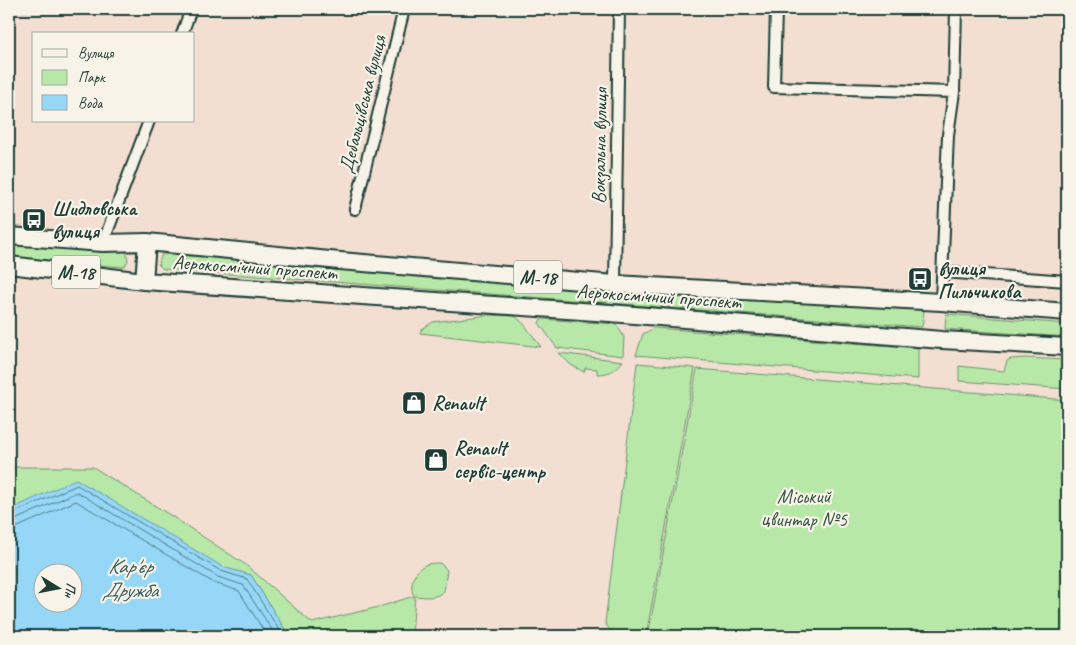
<svg xmlns="http://www.w3.org/2000/svg" width="1076" height="645" viewBox="0 0 1076 645" font-family="Caveat,sans-serif">
<style>
.green{fill:#b7e8a7;stroke:#6b926e}
.water{fill:#96d7f8;stroke:#69a;fill-rule:evenodd}
.lines{fill:none;stroke-linecap:round;stroke-linejoin:round}
.shore{stroke:#4f7b82;stroke-width:1}
.street-casing{stroke:#1f3d34;stroke-width:14}
.primary-casing{stroke:#1f3d34;stroke-width:20}
.street{stroke:#f7f3e8;stroke-width:10}
.primary{stroke:#f7f3e8;stroke-width:16}
.labels{text-anchor:middle;stroke-width:4.5;stroke-linejoin:round;paint-order:stroke}
.shield{fill:#f7f3e8;stroke:#60746a;stroke-width:1}
.shield-label{font-size:19px;font-weight:bold;fill:#1f3d34}
.street-label{font-size:20px;fill:#1f3d34;stroke:#f7f3e8}
.poi-label{font-size:20px;font-weight:bold;fill:#1f3d34;stroke:#f7f3e8;text-anchor:start}
.park-label{font-size:20px;fill:#365745;stroke:#f7f3e8}
.water-label{font-size:21px;font-style:italic;fill:#375c5b;stroke:#f7f3e8}
</style>
<rect width="100%" height="100%" fill="#f2dfd2"/>
<filter id="ink" filterUnits="userSpaceOnUse"><feTurbulence type="fractalNoise" baseFrequency=".02" numOctaves="2"/><feDisplacementMap in="SourceGraphic" scale="10" xChannelSelector="R" yChannelSelector="G"/><feConvolveMatrix kernelMatrix="1 2 1 2 8 2 1 2 1" color-interpolation-filters="sRGB"/></filter>
<g filter="url(#ink)">
<path class="green" d="M9,241L126,250L128,261L124,267L9,258Z
M162,254L924,310L922,327L163,269L158,264Z
M946,314L1067,324V337L945,329Z
M489,315L515,316L524,324L541,347L420,333L422,329L433,322Z
M541,319L616,324L624,337L623,356L557,348L539,323Z
M654,328L918,348V379L636,355L643,334Z
M559,353L623,361C615,371 609,374 597,374V369L585,368L584,372L571,365Z
M1024,358L1067,360V389L959,381V366L1004,371L1007,361L1011,359Z
M637,363L695,368L646,636C628,636 615,640 605,623Z
M697,369L1067,400V636H648Z
M15,467H93L173,517L246,565L312,623L379,607L414,596C408,585 415,567 428,564C432,563 437,563 440,563L447,570L444,591C435,599 426,597 415,596L412,636H289L251,575L9,510V470Z"/>
<path class="water" d="M76,479L223,567L251,575L289,636H9V510ZM42,572H72V602H42Z"/>
<g class="lines">
<path class="shore" d="M9,515L77,485L221,571L247,579L283,636
M9,521L15,520L77,492L218,577L243,585L276,636
M9,528L18,527L76,501L214,583L239,591L267,636"/>
<defs>
<path id="street" d="M776,9L774,87L954,92
M182,34L191,9
M355,209L404,9
M103,243L149,121
M943,272L1067,281
M615,284L619,9
M941,302L948,135L954,92L956,9"/>
<path id="primary" d="M9,236L103,243L147,242L340,261L615,284L941,302L1067,312
M9,265L144,281L610,313L942,340L1067,347
M144,281L147,242"/>
</defs>
<use href="#street" class="street-casing"/>
<use href="#primary" class="primary-casing"/>
<use href="#street" class="street"/>
<use href="#primary" class="primary"/>
</g>
</g>
<defs>
<symbol id="bus-square" viewBox="-11 -11 22 22"><rect x="-9" y="-9" width="18" height="18" rx="4" fill="#1f3d34" stroke="#f7f3e8"/><path d="M-5-6H5V4H4V6H2V4H-2V6H-4V4H-5ZM-3.5-4V0h7V-4ZM-3.5 1.2v1.5H-2V1.2ZM2 1.2v1.5H3.5V1.2Z" fill="#fff"/></symbol>
<symbol id="shop-square" viewBox="-11 -11 22 22"><rect x="-9" y="-9" width="18" height="18" rx="4" fill="#1f3d34" stroke="#f7f3e8"/><path d="M-5-2.5h2.3a2.7 3.5 0 0 1 5.4 0H5L5.5 6h-11ZM-1.5-2.5h3a1.5 2.3 0 0 0-3 0Z" fill="#fff"/></symbol>
</defs>
<g fill-rule="evenodd">
<use href="#bus-square" x="20" y="206" width="28" height="28"/>
<use href="#bus-square" x="906" y="265" width="28" height="28"/>
<use href="#shop-square" x="400" y="389" width="28" height="28"/>
<use href="#shop-square" x="422" y="446" width="28" height="28"/>
</g>
<g class="labels">
<g class="shield">
<rect x="52" y="255.5" width="48" height="33" rx="4"/>
<rect x="514" y="260.5" width="48" height="33" rx="4"/>
</g>
<g class="shield-label">
<text x="76" y="279">М-18</text>
<text x="538" y="284">М-18</text>
</g>
<g class="street-label">
<text transform="translate(362 104) rotate(-76)" y="7">Дебальцівська вулиця</text>
<text transform="translate(599 146) rotate(-89)" y="7">Вокзальна вулиця</text>
<text transform="translate(255 267) rotate(4)" y="7">Аерокосмічний проспект</text>
<text transform="translate(659 296) rotate(4)" y="7">Аерокосмічний проспект</text>
</g>
<g class="poi-label">
<text x="52" y="215">Шидловська<tspan x="52" dy="23">вулиця</tspan></text>
<text x="938" y="275">вулиця<tspan x="938" dy="23">Пильчикова</tspan></text>
<text x="432" y="410">Renault</text>
<text x="454" y="455">Renault<tspan x="454" dy="23">сервіс-центр</tspan></text>
</g>
<g class="park-label">
<text x="804" y="503">Міський<tspan x="804" dy="23">цвинтар №5</tspan></text>
</g>
<g class="water-label">
<text x="130" y="573">Кар'єр<tspan x="130" dy="24">Дружба</tspan></text>
</g>
</g>
<rect width="1076" height="645" fill="none" stroke="#f7f3e8" stroke-width="30"/>
<rect x="15" y="15" width="1046" height="615" fill="none" stroke="#1f3d34" stroke-width="2" filter="url(#ink)"/>
<rect x="32" y="32" width="162" height="90" fill="#f7f3e8" stroke="#a1aaa0"/>
<rect x="42" y="49" width="25" height="8" fill="#f7f3e8" stroke="#a1aaa0"/>
<text x="78" y="58" font-size="15" fill="#1f3d34">Вулиця</text>
<rect x="42" y="70" width="25" height="15" fill="#b7e8a7" stroke="#a1aaa0"/>
<text x="78" y="82" font-size="15" fill="#1f3d34">Парк</text>
<rect x="42" y="95" width="25" height="15" fill="#96d7f8" stroke="#a1aaa0"/>
<text x="78" y="108" font-size="15" fill="#1f3d34">Вода</text>
<g transform="translate(58 588) rotate(100)"><circle r="24" fill="#f7f3e8" stroke="#a1aaa0"/>
<path d="M0-4L9 19L0 12L-9 19Z" fill="#1f3d34"/>
<text y="-8" font-size="14" font-weight="bold" text-anchor="middle" fill="#1f3d34">Пн</text>
</g>
</svg>
